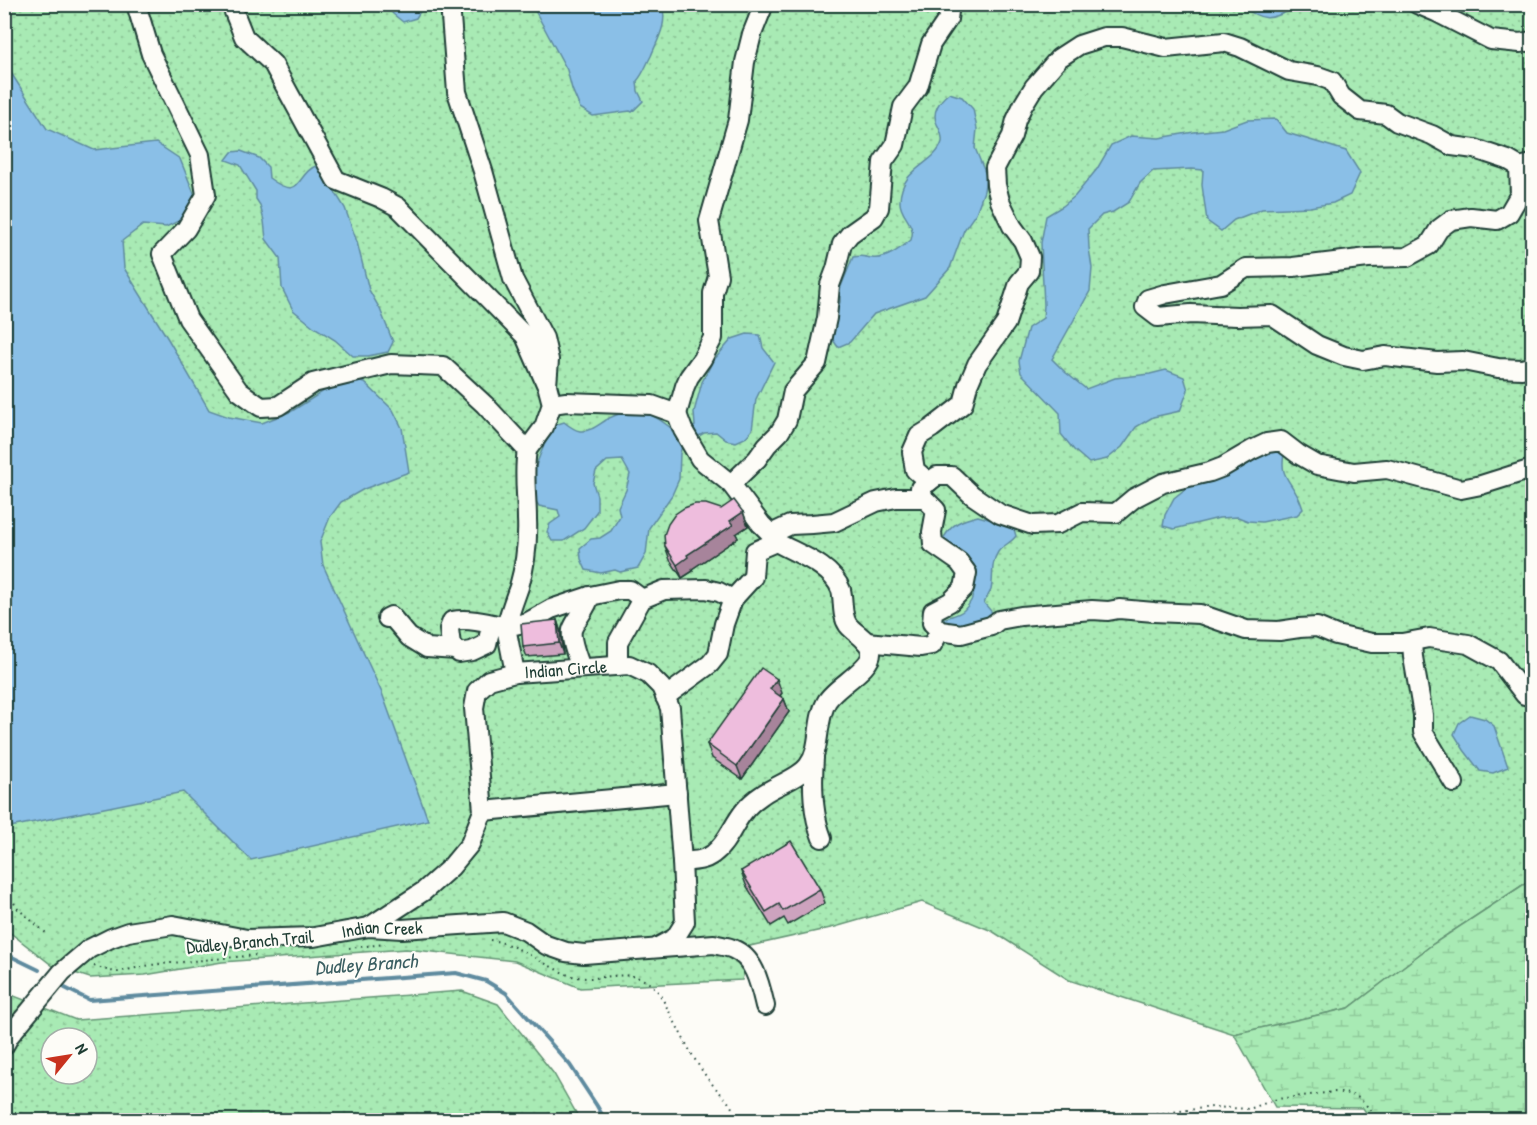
<svg xmlns="http://www.w3.org/2000/svg" width="1537" height="1125" viewBox="0 0 1537 1125" font-family="'Patrick Hand',sans-serif">
<style>
.grass{fill:url(#grass-dots);stroke:#649474;stroke-width:1.5;fill-rule:evenodd}
.wetland{fill:url(#wetland-marsh);stroke:#649474;stroke-width:1.5}
.water{fill:#8abfe7;stroke:#5f8b9f;stroke-width:1.5}
.lines{fill:none;stroke-linecap:round;stroke-linejoin:round}
.stream{stroke:#5f8b9f;stroke-width:4}
.minor-casing{stroke:#1f3d34;stroke-width:22}
.path{stroke:#1f3d34;stroke-width:2;stroke-dasharray:1.5 4.5;stroke-linecap:butt}
.minor{stroke:#fdfcf7;stroke-width:18}
.wall{fill:#cda3be;stroke:#1f3d34;stroke-width:1.5}
.shaded-wall{fill:#a7849b;stroke:#1f3d34;stroke-width:1.5}
.building{fill:#eebddd;stroke:#1f3d34;stroke-width:1.5}
.labels{text-anchor:middle;stroke-width:4.5;stroke-linejoin:round;paint-order:stroke}
.street-label{font-size:18px;fill:#1f3d34;stroke:#fdfcf7}
.water-label{font-size:20px;font-style:italic;fill:#3a5e61;stroke:#fdfcf7}
</style>
<defs>
<pattern id="grass-dots" width="8" height="8" patternUnits="userSpaceOnUse" patternTransform="scale(1.5)"><rect width="8" height="8" fill="#a8eab4"/><path d="M2 2h.1M6 6h.1" fill="none" stroke="#90ca9b" stroke-width="1.8" stroke-linecap="round"/></pattern>
<pattern id="wetland-marsh" width="20" height="14" patternUnits="userSpaceOnUse" patternTransform="scale(1.5)"><rect width="20" height="14" fill="#a8eab4"/><path d="M1 5h8M5 5V1M11 12h8M15 12V8" fill="none" stroke="#90ca9b"/></pattern>
</defs>
<rect width="100%" height="100%" fill="#fdfcf7"/>
<filter id="ink" filterUnits="userSpaceOnUse"><feTurbulence type="fractalNoise" baseFrequency=".0167" numOctaves="2"/><feDisplacementMap in="SourceGraphic" scale="12" xChannelSelector="R" yChannelSelector="G"/><feConvolveMatrix kernelMatrix="1 2 1 2 8 2 1 2 1" color-interpolation-filters="sRGB"/></filter>
<g filter="url(#ink)">
<path class="grass" d="M4,5H1532V879L1433,944L1349,1008L1234,1034L1069,980L992,931L922,902L835,927L750,946L742,980L580,988L515,961L406,949L222,962L145,975L90,978L53,966L8,931L4,925Z
M462,991L498,1004L554,1074L580,1120H5L4,992L76,1020ZM51,1038H87V1074H51Z"/>
<path class="wetland" d="M1532,879V1120H1371L1363,1108L1275,1107L1234,1034L1349,1008L1433,944Z"/>
<path class="water" d="M386,5H424L416,18L403,22L393,14Z
M568,5H662C668,23 658,39 651,56C646,65 644,73 637,81L638,91L643,101L632,112L630,111L593,116L580,108L572,89L567,70L532,5H556L561,8Z
M1240,5H1296L1294,8C1270,21 1263,22 1240,5Z
M4,62L47,129L94,150L156,143L180,159L195,196L187,217L166,227L143,225L122,241L124,268L168,339L209,410L229,417L262,423L292,411L330,387L349,379L365,383L393,410L402,428L409,472L364,489L341,502L330,517L320,542L323,565L382,693L428,820L251,860L183,792L5,828V827Z
M949,93L962,97L973,109L977,129L975,148L986,175L984,191L976,213L964,230L950,268L925,296L874,314L850,342L838,347L833,340L832,328L840,302V289L853,257C865,255 862,257 872,258C886,260 901,248 911,240C912,236 913,233 912,230C910,220 899,212 900,201C901,167 935,165 942,142C943,135 940,130 937,124C931,112 940,100 949,93Z
M1276,119L1287,133L1346,151L1360,173L1350,195L1333,203L1310,207L1262,209L1234,220L1221,231L1207,221L1202,185L1203,170L1192,169L1153,171L1140,183L1129,202L1113,212L1102,215L1088,229L1089,248L1092,268L1090,291L1052,359L1065,372L1086,389L1115,378L1150,374L1166,370L1184,377L1188,390L1180,411L1153,417L1136,427L1122,447L1107,459L1089,463L1074,450L1061,434L1060,413L1021,373L1019,361L1028,328L1043,318L1044,305L1041,243L1046,216L1063,206L1075,196L1097,169L1111,145L1131,136L1159,138L1194,132L1223,129L1247,120Z
M241,151L259,158L268,167L269,178C303,203 295,173 318,165L345,208L357,242L369,290L380,309L393,342L388,352L368,356H353L335,340L314,327L293,310L282,288L280,258L266,239L264,221L260,205L256,199V191L240,165L226,160L232,152Z
M747,334L760,335L763,348L774,362L756,399L752,430L745,438L736,442L726,440L716,432L704,433L682,446L680,453L679,479L672,495L649,528L646,554L638,568L620,572L615,570L601,573L586,570L581,559L580,548L591,539L600,538L611,531L620,516L618,507L626,490L630,474L622,460L607,461L596,471L593,483L597,496V511L584,528L564,541H552L547,532L550,524L560,517L558,510L539,506C534,499 531,493 532,484C533,468 546,439 555,425L564,422C569,426 574,430 580,431C590,432 598,425 606,420C615,414 631,410 642,412C656,415 668,426 679,434L695,426L694,412L702,382L713,361L732,339Z
M1278,447L1284,454C1280,475 1288,478 1297,495C1300,499 1301,504 1303,509L1297,515L1262,522L1248,521L1238,517L1219,518L1174,529L1163,526L1165,515L1174,498L1189,486Z
M978,516L1002,523L1014,529L1016,536C1011,543 1003,545 998,552C990,564 994,577 991,590C989,594 986,599 984,603L996,617L946,629L941,620C948,616 958,616 964,610C977,598 976,581 974,565L945,547L943,539C952,523 961,520 978,516Z
M1470,715L1485,719L1494,726L1508,767L1493,773L1480,771L1464,750L1454,734L1459,723Z"/>
<g class="lines">
<path class="stream" d="M4,953L39,970
M65,988L89,1000L456,973L486,981L506,993L570,1065L597,1106L605,1120"/>
<defs>
<g id="minor">
<path d="M136,4L151,54L200,155L206,195L186,229L162,254L188,319L239,391L261,407L278,406L313,383L391,364L443,366L485,405L527,450L544,427L552,404"/>
<path d="M233,4L234,12L244,37L273,64L336,180L381,198L398,207L525,336L546,384"/>
<path d="M450,4L457,92L483,171L513,279L544,338L549,360L547,385L552,404L566,402L652,405L677,414L685,386L689,377L702,359L713,338V293L718,276L709,221L738,120L745,62L752,34L764,4"/>
<path d="M1417,4L1436,12L1491,40L1520,43L1532,41"/>
<path d="M1532,164L1519,167L1520,194L1509,213L1497,220L1471,217L1451,220L1439,229L1429,245L1407,257L1368,258L1293,267L1246,268L1221,284L1165,294L1148,299L1145,307L1158,317L1191,314L1237,316L1272,315L1317,345L1344,356L1363,360L1385,356L1437,362L1463,361L1498,368L1522,369L1532,366"/>
<path d="M677,414L683,430L700,459L731,484"/>
<path d="M1532,469L1481,485L1461,489L1387,469L1354,472L1317,465L1298,454L1281,441L1267,443L1252,450L1223,467L1210,472L1163,483L1134,498L1116,513L1082,512L1058,524L1033,525L1000,514L972,495L952,476H937L920,488L924,498L936,510L932,532L933,544L959,562L967,573L964,588L950,602L933,611L932,623L940,631L961,634L991,626L999,620L1021,616L1092,610L1108,611L1119,609L1154,612L1200,614L1246,630L1279,631L1299,628L1317,627L1336,635L1372,643H1402L1429,638L1468,644L1499,661L1525,695L1532,696"/>
<path d="M929,482L915,470L912,452L919,436L932,428L963,404L968,385L977,364L1006,323L1019,283L1029,271L1030,257L1023,241L1012,226L1000,201L996,185L995,168L1012,136L1016,120L1023,105L1034,87L1059,58L1079,45L1104,37H1122L1166,48L1224,42L1240,47L1289,71L1318,76L1332,81L1341,96L1360,111L1386,114L1397,122L1432,135L1452,146L1475,149L1508,160L1520,167"/>
<path d="M771,534L761,524L731,484L757,459L767,445L779,433L787,420L793,391L817,363L827,318L830,285L836,269L842,244L850,234L874,217L879,208L883,162L895,145L903,107L918,87L931,44L948,19L950,4"/>
<path d="M776,542L771,534L790,525L812,524L834,522L876,502L896,498H924"/>
<path d="M387,618L391,616L409,637L427,648L456,650"/>
<path d="M497,625L490,631L487,644L472,651L459,653L451,645L449,629L452,621C469,618 488,623 506,627C509,614 514,601 519,587C525,566 528,541 527,519C527,496 523,473 527,450"/>
<path d="M866,642L921,647L932,645L940,631"/>
<path d="M1412,642L1413,657L1423,715V732L1454,783"/>
<path d="M618,666V642L642,599L664,590L706,589L719,592L733,599"/>
<path d="M581,668C578,659 570,640 572,630C575,620 587,609 590,596L619,590H630L642,599"/>
<path d="M515,673L506,627L528,622L551,609L590,596"/>
<path d="M665,697L710,664L718,654L724,624L733,599L753,577L755,551L776,542C797,554 832,565 841,590C844,601 841,615 848,625C855,634 870,640 871,652C873,668 836,686 827,701C815,721 822,748 808,766C799,778 774,786 762,795C756,799 749,805 745,810C733,824 728,843 713,854C704,861 693,861 682,862"/>
<path d="M814,758C812,785 812,813 822,838"/>
<path d="M483,811L677,793"/>
<path id="s1" d="M369,927L424,891L451,867L470,844L483,811L474,708L477,691L489,680L515,673L629,665L648,674L661,687L670,708L682,862L685,922L675,938L658,947"/>
<path id="s2" d="M4,1046L10,1035L62,972L89,949L111,938L128,932L173,925L247,939L314,937L369,927L402,929L503,922L526,931L546,945L566,952L584,954L714,944C720,946 727,946 733,949C755,958 760,985 765,1006"/>
</g>
</defs>
<use href="#minor" class="minor-casing"/>
<path class="path" d="M4,888L18,909L46,933
M490,940C511,943 530,955 548,965C558,970 567,976 578,977C603,982 625,967 649,983C659,989 664,1003 670,1013C682,1035 693,1060 709,1080C720,1095 732,1101 737,1120
M349,948L385,944
M94,966L110,971L118,972L150,965L257,955
M1109,1120L1212,1107L1249,1109L1277,1099L1334,1092L1349,1094L1359,1098L1381,1120"/>
<use href="#minor" class="minor"/>
</g>
<path class="wall" d="M721,509L743,512L748,526L736,534L738,538L692,569L693,571L682,578L670,560L665,546Z
M557,620L560,630L563,654L527,657L523,647Z
M782,693L780,696L784,699L789,712L742,779L712,758L707,744Z
M741,871L820,889L825,903L788,925L784,918L771,926L746,885Z"/>
<path class="shaded-wall" d="M743,512L748,526L736,534L738,538L692,569L693,571L682,578L677,565L687,555L730,521Z
M557,620L560,630L563,654L559,643Z
M777,679L782,693L775,702L770,689Z
M784,699L789,712L742,779L737,766Z"/>
<path class="building" d="M734,500L743,512L730,521L733,525L687,555L688,557L677,565L665,546L664,535L668,524L675,514L684,508L695,504H706L721,509Z
M557,620L559,643L523,647L521,624Z
M761,668L777,679L770,689L784,699L737,766L707,744Z
M791,841L820,889L783,911L779,904L766,912L741,871Z"/>
</g>
<g class="labels">
<g class="street-label">
<text dy="6" stroke="none"><textPath href="#s1" startOffset="382">Indian Circle</textPath></text>
<text dy="6" stroke="none"><textPath href="#s2" startOffset="429">Indian Creek</textPath></text>
<text transform="translate(250 942) rotate(-5)" y="6">Dudley Branch Trail</text>
</g>
<g class="water-label">
<text transform="translate(366 964) rotate(-4)" y="7">Dudley Branch</text>
</g>
</g>
<rect width="1537" height="1125" fill="none" stroke="#fdfcf7" stroke-width="24"/>
<rect x="12" y="12" width="1513" height="1101" fill="none" stroke="#1f3d34" stroke-width="2" filter="url(#ink)"/>
<g transform="translate(69 1056) rotate(60)"><circle r="28" fill="#fdfcf7" stroke="#a4b0a9" stroke-width="1.5"/>
<path d="M0-4.5L10 22L0 15L-10 22Z" fill="#c8321e"/>
<text y="-9" font-size="16" font-weight="bold" text-anchor="middle" fill="#1f3d34">N</text>
</g>
</svg>
